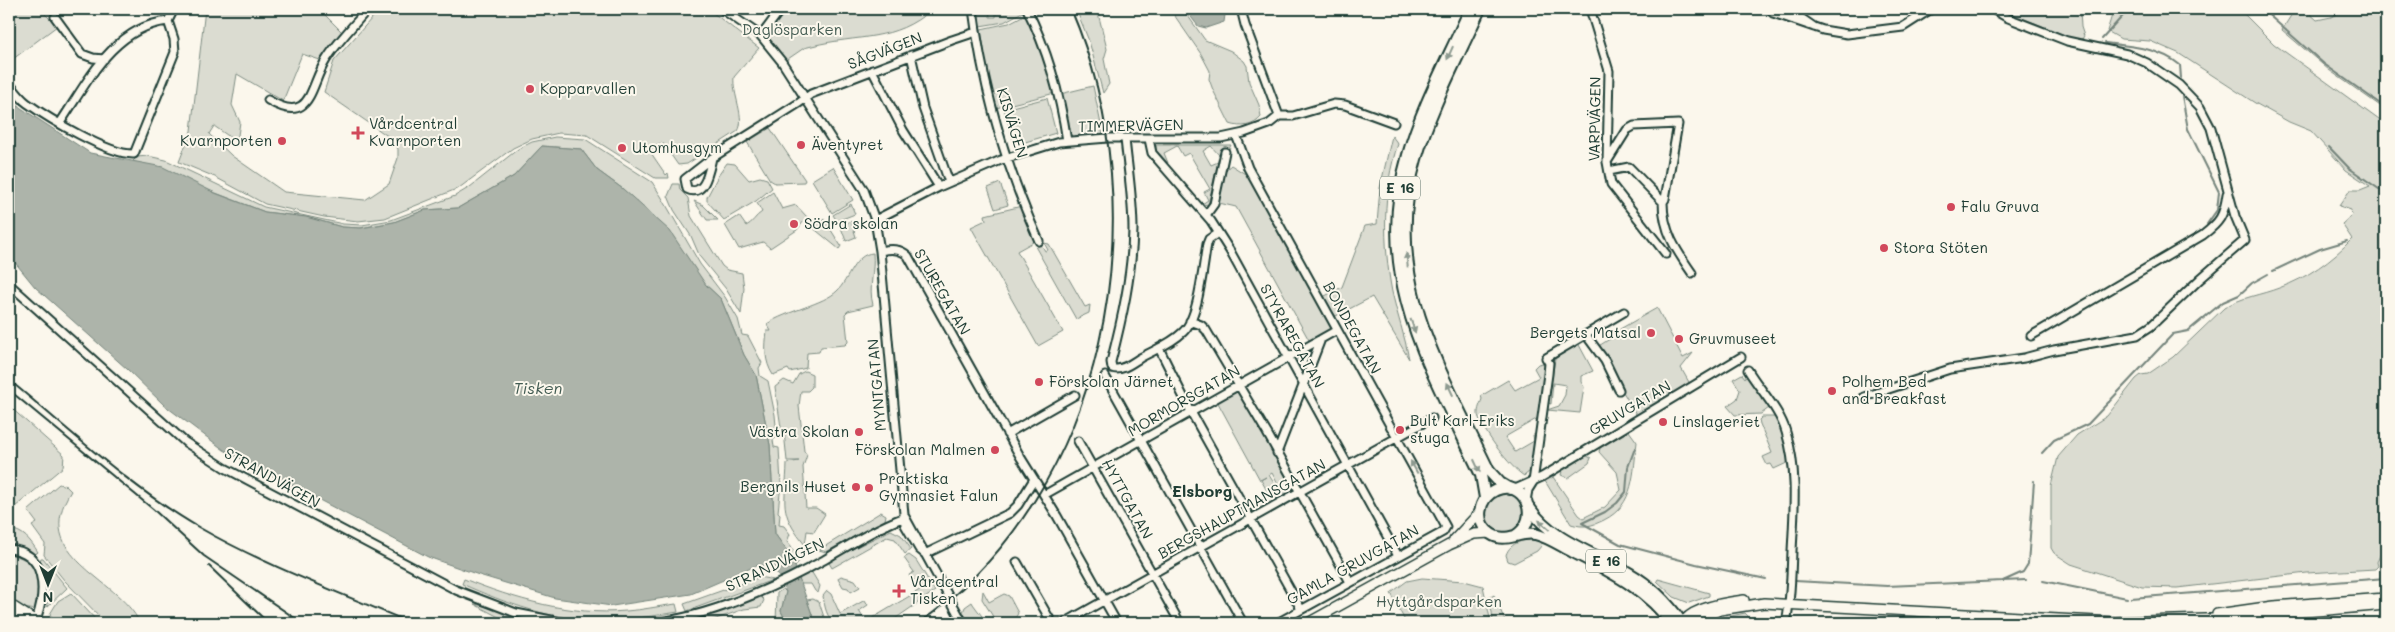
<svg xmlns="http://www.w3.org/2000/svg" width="2395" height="632" viewBox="0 0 2395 632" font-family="Mali,sans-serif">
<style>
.green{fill:#dbdcd1;stroke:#7d8c82}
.water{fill:#adb4aa;stroke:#74847b}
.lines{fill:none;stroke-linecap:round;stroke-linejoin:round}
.stream{stroke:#74847b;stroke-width:2}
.minor-casing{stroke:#1f3d34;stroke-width:11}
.major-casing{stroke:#1f3d34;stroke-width:12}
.highway-casing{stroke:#1f3d34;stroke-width:14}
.minor{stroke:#fbf7ec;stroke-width:7}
.major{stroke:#fbf7ec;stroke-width:9}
.highway{stroke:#fbf7ec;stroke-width:10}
.rail{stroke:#1f3d34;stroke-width:2}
.oneway{fill:#8d9a90}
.poi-dot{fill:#d1495b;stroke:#fbf7ec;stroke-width:2}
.labels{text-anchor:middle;stroke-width:4;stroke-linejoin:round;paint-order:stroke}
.shield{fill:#fbf7ec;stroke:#61756b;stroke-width:1}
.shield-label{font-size:14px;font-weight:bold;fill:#1f3d34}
.park-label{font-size:15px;fill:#455d53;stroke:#fbf7ec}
.street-label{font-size:15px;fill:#1f3d34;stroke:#fbf7ec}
.poi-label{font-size:15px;fill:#1f3d34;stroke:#fbf7ec;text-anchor:start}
.water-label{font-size:16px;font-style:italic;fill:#425b52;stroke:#fbf7ec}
.neighbourhood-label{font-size:16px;font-weight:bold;fill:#1f3d34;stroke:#fbf7ec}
</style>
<rect width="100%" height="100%" fill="#fbf7ec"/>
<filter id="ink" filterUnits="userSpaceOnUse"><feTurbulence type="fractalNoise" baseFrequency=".02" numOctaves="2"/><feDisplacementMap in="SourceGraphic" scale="10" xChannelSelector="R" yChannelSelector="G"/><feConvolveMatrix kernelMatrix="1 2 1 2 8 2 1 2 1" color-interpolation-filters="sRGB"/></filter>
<g filter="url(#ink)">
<path class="green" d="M9,9H40L57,26L9,62Z
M205,9H330L325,15L342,32L320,60L302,54L283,101L237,74L232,105L240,122L237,142L214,126L209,134L232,156L284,192L365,200L389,184L398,158V149L392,139L324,92L334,61L380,9H708L759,48L734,77C732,93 746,119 738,131L687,164L678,165L662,142L649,150L666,175L668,173L669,178H655L587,135L559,133L532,139L513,148L459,188L385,218L358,221L324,217L265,204L215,177L179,162L191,131Z
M783,9H932C894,43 858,34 812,46L804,48L785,61L763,36Z
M978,9H989L990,17H996V9H1023L1024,11L1004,22L980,26Z
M1076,9H1097L1107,49L1104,59L1109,84L1103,93L1089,41Z
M1170,9H1183L1205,40L1231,51L1244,61L1247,66L1249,82L1259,105L1261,117C1254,126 1241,128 1230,124L1213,90L1209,79L1210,71L1201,54Z
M2000,9L2054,11L2080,9L2081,27L2084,36L2082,39L2077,40Z
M2114,9H2239L2274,44L2386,125V548L2383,549L2377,562L2378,566L2375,569L2307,573L2177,588L2142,587L2071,564L2054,553L2051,548V486L2058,457L2077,435L2107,416L2136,379L2141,375L2148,374L2173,357L2224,308C2241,297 2261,295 2279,288C2307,278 2332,260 2352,239L2342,224L2352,215L2351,210L2339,206L2350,190H2360L2370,186L2346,170L2311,131L2289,122L2255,103L2178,53L2150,41L2121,39L2107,31Z
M2295,9H2308V12L2317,20L2331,17L2346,9H2383L2381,15L2386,21V110L2329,70L2282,30Z
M1026,14L1043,52L1055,93L996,108L985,61L981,29L1009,23Z
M1093,86L1103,134L1068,137L1060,94Z
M1047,98L1056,133L1015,145L1004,109Z
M770,128L805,180L804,182L775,183L770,180L747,142Z
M1392,136L1398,144C1382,189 1383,245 1392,292C1397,315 1405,336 1409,359L1372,297L1336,316L1323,301V297L1342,287L1365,226L1377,224L1380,188Z
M555,137L585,139L652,182L661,196L700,264L725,297L738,319L742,335L748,336L762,363L759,368L760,376L768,381L775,415L777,437L773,440L774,447L779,448L781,484L778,512L780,514L779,525L784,526L790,534L787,542L797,554L801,549L804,553L795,567L792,558L775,534L770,445L756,375L744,355L721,299L706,285L623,189L597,170L581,149L542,146L514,176L458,208L425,210L394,222L360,228L342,227L306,217L265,212L133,161L137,157L148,156L166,160L264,207L343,224L362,225L391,220L455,196L470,187L518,149L532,142Z
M1156,145H1231L1229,149H1223L1219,155L1211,146L1203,151L1211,165L1218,162L1208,205L1202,204L1208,200L1204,192L1210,189L1189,153L1183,156L1177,146L1164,153L1168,163L1156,150Z
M727,163L735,164L749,180L760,177L767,179L772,188L756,201L724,220L707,201V197L718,176Z
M1231,165L1250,177L1334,329L1310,342L1236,207L1219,203L1224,171Z
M833,167L853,200L832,213L812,180Z
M1000,183L1008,205L995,209L988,188Z
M673,184H679L680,190L688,198L691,216L722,266L727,270L742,273L744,288L741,314L726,289L700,257L691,236L674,210L668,196Z
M773,192L782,209L796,205L807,217L797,230L770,248L763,242L739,249L725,225L739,216L746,226C753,223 755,216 762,212L757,203Z
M694,201L703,205L718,220H707Z
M851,204L855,214L837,221L833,215Z
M1022,206L1035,241L1017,251L1063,332L1038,346L971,227L986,220L985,215Z
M824,219L841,246L839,249L812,227Z
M851,221L856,237L846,241L840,225Z
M1044,243L1049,244L1085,307L1090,305L1089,313L1076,319L1036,248L1041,244L1045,251L1048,250Z
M873,253C875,271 868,287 873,305L848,311L845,314L848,342L845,345L821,347L819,352L807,353L806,368L790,372L788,369L773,375C764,361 765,347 767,331H771L767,324C786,311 824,304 837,291C849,280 854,254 873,253Z
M1657,308L1683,358L1693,353L1681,368L1690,384L1637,416L1597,347L1621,332L1620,329Z
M1578,343L1593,371L1581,376V382L1584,387L1580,413L1547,410L1559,406L1565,395L1566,385L1553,383L1551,404L1548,403L1555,359Z
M1538,364L1543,363L1545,367L1538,418L1505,437L1515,452L1534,441L1533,435H1536L1530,471L1524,476C1509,466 1486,435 1479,418C1476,412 1480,405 1482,399L1481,396L1508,380L1515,390L1539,377L1534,368Z
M805,371L812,374V387L808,391H801L799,406L804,451L807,455L803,467L806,508H816L825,514L814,532L807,531L805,545C777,510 786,504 787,463L799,461H787L784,432L796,431L786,430L782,434L775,387L784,380L793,384L799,374Z
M1742,374L1745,378L1749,375L1769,408L1761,414L1735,415L1727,406L1737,399L1740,390L1733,379Z
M1240,388L1294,492L1285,498L1272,473L1269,475L1280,493L1271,498L1261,480L1266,477L1260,480L1217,401Z
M9,406L64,455L63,467L9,512Z
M1762,417H1775L1782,432L1789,462L1774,469L1771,464L1767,465L1763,457L1772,453L1760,424L1759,420Z
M1629,431L1637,442C1633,472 1635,505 1604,520C1592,526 1584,528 1571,524L1545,481L1553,477L1579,515L1583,518L1605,507L1621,490L1617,472L1599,452L1600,448Z
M1585,455L1591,458L1589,463L1568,478L1561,475L1563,468Z
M59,484L66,486L71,491C29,557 117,576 140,623H106L64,580L44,555L45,544L32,526L37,523L28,511Z
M1485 513a20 20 0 1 1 40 0a20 20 0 1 1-40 0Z
M881,512L886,515L885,520L826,552L819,550Z
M9,529C24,531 30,540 38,552L37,553L32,554L22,548L9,545Z
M891,530L901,535L911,549L905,554L895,539L887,537L832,568L828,561Z
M1537,540L1542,545L1537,551L1514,563L1508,561L1506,555C1510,542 1525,539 1537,540Z
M9,554C42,561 41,582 36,610L23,608L9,599Z
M909,555L916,560L935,591L889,623H836C826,618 825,607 823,596L827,591L831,594L840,614L865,600L868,605L859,611L866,622L923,588L919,581L912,580L909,575L914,572L904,558Z
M41,558H43L67,588L47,607L48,575L40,561Z
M811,571L820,586L818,593L815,591L811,584H801L799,578Z
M841,576L855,580L860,587L851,592L848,588L843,587L838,578Z
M760,577L773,580L687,611L684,604Z
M1422,578L1464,581L1483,586L1491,623H1406L1391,593L1407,581Z
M464,579C514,599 571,616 626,611C643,610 659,606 676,604L678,612C653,616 628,620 602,621C554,621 505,603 462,584Z
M1658,579L1709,593V596L1689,603L1674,597L1657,581Z
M783,589L786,592L781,611L787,623H776L777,593Z
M983,591L989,602L1004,594L1009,596L1018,613C1014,623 1007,623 997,623L982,599Z
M71,593L97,621L99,623H54L50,614L58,601Z
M759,595L764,600L761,607L744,609L705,623H688L687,620L705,617Z
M1494,595L1505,621L1506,623H1493L1492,612L1487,599Z
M813,599L819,602L826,623H815L807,600Z
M972,602L973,604L987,623H969L963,612L965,607Z
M474,604L480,605L545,623H510Z
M1745,613L1748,616L1747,623H1717L1723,618Z"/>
<path class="water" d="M1185,9H1219L1225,15L1224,22L1206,28L1198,26Z
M9,92L18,106L90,153L163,167L215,193L265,212L306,217L342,227L361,228L394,222L425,210L458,208L514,176L542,146L581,149L597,170L623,189L670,231L706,285L721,299L744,355L756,375L770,445L775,534L792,558L815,623H787L781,611L786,592L777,573L758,565L691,594L612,606L555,598L479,575L428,557L224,450L164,405L127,369L35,287L9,255Z"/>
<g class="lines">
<path class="stream" d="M2262,9L2324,64L2386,108
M2102,39L2129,9
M2105,43C2131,46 2160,48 2180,65L2181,78
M2182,96L2188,129L2219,192L2217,210L2207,224
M2329,147L2349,168L2386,194
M2273,271L2320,249L2347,241
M1635,448L1628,467L1626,492L1617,503L1605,512L1582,523L1620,544L1696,564L1766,579
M2042,453L2054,440L2088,424L2173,334L2188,331L2223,302L2239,295L2252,283L2268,274
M1795,581L1887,586L2026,580
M2003,581L2023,572L2028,564L2034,481
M2043,581L2127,598
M2131,598L2386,578"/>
<defs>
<path id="minor" d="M722,9L761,36L782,62L864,190L875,220L880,251L905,525L919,549L925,554
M973,9C983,89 1006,167 1039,241
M1027,9C1048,51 1060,94 1067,141
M1241,9L1245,25L1279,116
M1590,9L1609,71L1607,162L1611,184L1666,254
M1775,9L1773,13L1823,30L1847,34L1903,27L1931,9
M1788,9L1814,27
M55,17L82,54L93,58L104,59
M761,36L781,9
M911,55L923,108L949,182
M872,70L903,130L939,187
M9,83C14,89 20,98 27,103C48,118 109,155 134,154L175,52L174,39L168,21
M268,100C312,126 309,87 326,60C337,42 354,25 368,9
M60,123C87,83 113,27 168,21L174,9
M1236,135L1248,168L1446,527L1443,532L1277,623
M1125,139C1128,169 1133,200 1133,230C1132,275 1122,319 1111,362L1112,368C1121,372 1132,363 1140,358C1154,350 1171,344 1183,332C1199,318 1203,265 1207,244L1209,239L1218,233
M1149,139L1152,153L1211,221L1230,251L1398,556
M712,158C709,170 705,198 687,189L685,179L712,158L799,103L811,94L952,40L976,32
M1607,162L1627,130L1634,126L1678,124L1665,199L1663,202C1663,231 1676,250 1692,273
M1609,171L1629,167L1663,202
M1206,215L1214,204L1225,152
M875,220L941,186L1001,160L1059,142L1108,138H1221L1244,133L1269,124L1279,116H1293L1334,104L1345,105L1394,123
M880,251C890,249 900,248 908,256L1021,458L1057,516L1117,623
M9,284L185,442L225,468L456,590L516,613L566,623
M1190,321L1201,325L1206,330L1267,433L1350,582
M1586,335L1605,361L1619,390
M2031,336L2203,235C2220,222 2224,216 2227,194
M1159,348L1191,412L1301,609
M1748,370C1760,390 1780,410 1786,432C1798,471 1794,511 1792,551C1791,575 1791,599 1786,623
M1105,376L1243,623
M1864,397L1950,369L2024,358L2054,350L2137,335L2151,326L2200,279L2245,240L2235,216L2211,128L2200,107L2179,85L2147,63L2127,54L2067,41L2008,18L1992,9
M1007,434L1075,395
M1078,441L1180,623
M1277,453L1321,339
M1533,482L1548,374L1549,363L1546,358L1624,312
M1513,490L1542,477L1741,357
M1044,495L1337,330
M1526,501L1528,490L1533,482
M905,517L963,623
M9,549C46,552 46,590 37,617
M925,554L1010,513L1018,505L1034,479
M1017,562L1052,623
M2298,608L2299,623
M652,623C709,617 774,588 824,560C851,544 876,528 905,517
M1064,623L1432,418
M1934,623L1935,613"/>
<path id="major" d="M1454,540L1480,512
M9,604L39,623
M2217,614L2273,606L2386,598
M9,615L30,622
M1308,623L1449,545L1474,534L1490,533
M1683,623C1690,608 1728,602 1744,600
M1691,623L1720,610L1764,603L2115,622L2236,618L2386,605"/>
<path id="highway" d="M1470,9C1449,57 1422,105 1408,155C1372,277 1431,369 1481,475L1485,498
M1480,9C1458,58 1431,107 1416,159C1381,277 1440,368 1489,471L1500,483L1510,489
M1529,507C1551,541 1595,553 1629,573C1650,585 1668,603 1682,623
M1515,536C1543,519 1524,478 1496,490C1478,498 1474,523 1491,534C1505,544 1519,531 1535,534C1548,537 1561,546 1573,552C1609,571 1647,589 1671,623"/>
</defs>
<use href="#minor" class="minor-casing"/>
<use href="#major" class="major-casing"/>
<use href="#highway" class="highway-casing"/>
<use href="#minor" class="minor"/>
<use href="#major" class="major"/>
<use href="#highway" class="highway"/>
<path class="rail" d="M9,380C70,430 132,489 200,528C266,566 341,593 411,623
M9,390L154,510L204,556L302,623
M209,566L263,618
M919,623C1108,491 1159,214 1071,9"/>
</g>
<defs><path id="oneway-solid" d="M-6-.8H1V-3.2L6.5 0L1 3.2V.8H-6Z" transform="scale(1.25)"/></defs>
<g class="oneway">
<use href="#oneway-solid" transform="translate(1450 53) rotate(114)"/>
<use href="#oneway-solid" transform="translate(1407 260) rotate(-96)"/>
<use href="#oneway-solid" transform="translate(1413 326) rotate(70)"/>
<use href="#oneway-solid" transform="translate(1450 389) rotate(-115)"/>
<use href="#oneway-solid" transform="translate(1477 466) rotate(65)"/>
<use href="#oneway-solid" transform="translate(1414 467) rotate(-119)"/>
<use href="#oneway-solid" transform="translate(1544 525) rotate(-138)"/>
</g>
</g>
<g class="poi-dot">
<circle cx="530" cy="89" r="5"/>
<path d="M355.5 125.5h5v5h5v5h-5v5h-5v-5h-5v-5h5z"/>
<circle cx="282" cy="141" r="5"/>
<circle cx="801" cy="145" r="5"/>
<circle cx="622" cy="148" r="5"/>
<circle cx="1951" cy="207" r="5"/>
<circle cx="794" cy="224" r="5"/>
<circle cx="1884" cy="248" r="5"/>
<circle cx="1651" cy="333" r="5"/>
<circle cx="1679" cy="339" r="5"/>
<circle cx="1039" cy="382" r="5"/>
<circle cx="1832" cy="391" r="5"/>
<circle cx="1663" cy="422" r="5"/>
<circle cx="1400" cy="430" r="5"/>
<circle cx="859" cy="432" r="5"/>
<circle cx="995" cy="450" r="5"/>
<circle cx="856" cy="487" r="5"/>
<circle cx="869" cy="488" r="5"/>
<path d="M896.5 583.5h5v5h5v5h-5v5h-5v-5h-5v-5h5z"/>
</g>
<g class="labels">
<g class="shield">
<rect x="1380" y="176.5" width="40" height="23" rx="4"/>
<rect x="1586" y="549.5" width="40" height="23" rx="4"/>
</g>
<g class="shield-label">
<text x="1400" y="193">E 16</text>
<text x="1606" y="566">E 16</text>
</g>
<g class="park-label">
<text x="792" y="35">Daglösparken</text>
<text x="1439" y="607">Hyttgårdsparken</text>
</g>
<g class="street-label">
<text transform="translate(885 51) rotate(-21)" y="5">SÅGVÄGEN</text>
<text transform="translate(1595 119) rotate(-89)" y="5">VARPVÄGEN</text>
<text transform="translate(1012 123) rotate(73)" y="5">KISVÄGEN</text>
<text transform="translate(1131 126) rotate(-1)" y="5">TIMMERVÄGEN</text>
<text transform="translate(942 292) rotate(60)" y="5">STUREGATAN</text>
<text transform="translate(1352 328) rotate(61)" y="5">BONDEGATAN</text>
<text transform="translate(1292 336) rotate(61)" y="5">STYRAREGATAN</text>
<text transform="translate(877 385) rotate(-95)" y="5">MYNTGATAN</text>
<text transform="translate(1184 401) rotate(-30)" y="5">MORMORSGATAN</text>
<text transform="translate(1630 408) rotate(-31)" y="5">GRUVGATAN</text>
<text transform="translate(272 478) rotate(29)" y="5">STRANDVÄGEN</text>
<text transform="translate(1127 499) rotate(61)" y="5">HYTTGATAN</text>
<text transform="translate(1242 509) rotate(-29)" y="5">BERGSHAUPTMANSGATAN</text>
<text transform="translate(775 565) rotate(-25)" y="5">STRANDVÄGEN</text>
<text transform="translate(1353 565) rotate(-29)" y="5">GAMLA GRUVGATAN</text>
</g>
<g class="poi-label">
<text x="540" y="94">Kopparvallen</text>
<text x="369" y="129">Vårdcentral<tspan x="369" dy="17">Kvarnporten</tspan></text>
<text x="272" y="146" text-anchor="end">Kvarnporten</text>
<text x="811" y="150">Äventyret</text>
<text x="632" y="153">Utomhusgym</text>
<text x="1961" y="212">Falu Gruva</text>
<text x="804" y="229">Södra skolan</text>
<text x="1894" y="253">Stora Stöten</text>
<text x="1641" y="338" text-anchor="end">Bergets Matsal</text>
<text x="1689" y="344">Gruvmuseet</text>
<text x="1049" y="387">Förskolan Järnet</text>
<text x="1842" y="387">Polhem Bed<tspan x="1842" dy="17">and Breakfast</tspan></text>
<text x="1410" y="426">Bult Karl-Eriks<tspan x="1410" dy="17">stuga</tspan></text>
<text x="1673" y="427">Linslageriet</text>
<text x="849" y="437" text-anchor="end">Västra Skolan</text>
<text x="985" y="455" text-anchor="end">Förskolan Malmen</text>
<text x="879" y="484">Praktiska<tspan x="879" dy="17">Gymnasiet Falun</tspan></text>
<text x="846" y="492" text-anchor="end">Bergnils Huset</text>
<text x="910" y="587">Vårdcentral<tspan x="910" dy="17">Tisken</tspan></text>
</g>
<g class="water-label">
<text x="538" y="394">Tisken</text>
</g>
<g class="neighbourhood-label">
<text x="1202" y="497">Elsborg</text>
</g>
</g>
<rect width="2395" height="632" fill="none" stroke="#fbf7ec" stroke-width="30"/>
<rect x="15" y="15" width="2365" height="602" fill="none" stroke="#1f3d34" stroke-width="2" filter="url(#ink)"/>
<g transform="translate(48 584) rotate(180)" stroke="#fbf7ec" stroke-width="4" paint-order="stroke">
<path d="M0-4L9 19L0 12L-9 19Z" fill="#1f3d34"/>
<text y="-8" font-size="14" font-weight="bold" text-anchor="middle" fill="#1f3d34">N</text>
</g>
</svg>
